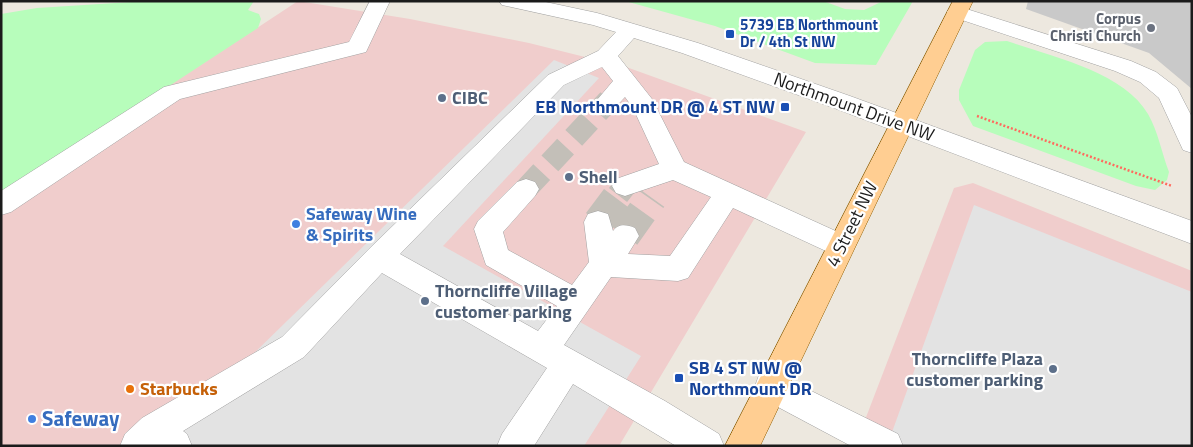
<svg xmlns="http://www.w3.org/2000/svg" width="1193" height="447" viewBox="0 0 1193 447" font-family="'Titillium Web',sans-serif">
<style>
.commercial{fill:#f0cdcc}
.religious{fill:#c9c9c9}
.park{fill:#b7fdbb}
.parking{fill:#e3e3e3}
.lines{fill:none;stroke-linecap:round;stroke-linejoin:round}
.minor-tunnel-far1{stroke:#c3bfb8;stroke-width:23;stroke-dasharray:23 12;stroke-linecap:butt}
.minor-tunnel{stroke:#c3bfb8;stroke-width:30;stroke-dasharray:30 15;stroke-linecap:butt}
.minor-casing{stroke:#a2a2a2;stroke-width:1}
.major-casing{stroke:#915e00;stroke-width:1}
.path{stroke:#ff6b5e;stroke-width:2.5;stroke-dasharray:2 2;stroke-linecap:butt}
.minor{fill:#fff;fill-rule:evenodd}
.major{fill:#ffce92;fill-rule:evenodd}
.worship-dot{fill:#6b7280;stroke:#fff;stroke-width:2}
.transit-dot{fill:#1a4fb4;stroke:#fff;stroke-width:2}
.service-dot{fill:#5c6f8a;stroke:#fff;stroke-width:2}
.shop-dot{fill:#3f7fe0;stroke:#fff;stroke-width:2}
.food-dot{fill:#e8710a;stroke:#fff;stroke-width:2}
.labels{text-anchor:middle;stroke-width:4.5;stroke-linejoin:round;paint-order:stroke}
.far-worship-label{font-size:15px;font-weight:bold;fill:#5b616d;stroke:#fff;text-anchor:end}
.far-transit-label{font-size:15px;font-weight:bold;fill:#164399;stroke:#fff;text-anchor:start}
.service-label{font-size:18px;font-weight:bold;fill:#4e5e75;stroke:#fff;text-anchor:start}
.transit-label{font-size:18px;font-weight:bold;fill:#164399;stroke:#fff;text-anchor:end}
.street-label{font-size:18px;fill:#1b1b1b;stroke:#fff}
.shop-label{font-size:18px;font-weight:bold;fill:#366cbe;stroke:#fff;text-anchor:start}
.food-label{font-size:18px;font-weight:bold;fill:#c56008;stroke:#fff;text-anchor:start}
.near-shop-label{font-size:21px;font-weight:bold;fill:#366cbe;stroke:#fff;text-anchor:start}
</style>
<rect width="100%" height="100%" fill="#ede8df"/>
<path class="commercial" d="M298,1L410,19L529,43L629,68L806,132L619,446H1V196Z
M973,183L1192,271V446H855L954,188Z"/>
<path class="religious" d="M1028,1H1192V89L1149,53L1026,9Z"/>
<path class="park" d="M147,1H254L248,10L259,14L261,19L258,28L1,196V14L37,8Z
M625,1H823L845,9L864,10L883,1H913L876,65L815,63L715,26Z
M1007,41C1050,56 1124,72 1148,114C1158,131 1162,154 1169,172L1167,180L1155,190L1136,186L973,126L959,100V90L975,50L985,42Z"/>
<path class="parking" d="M554,60L599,78L443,246L641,356L584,446H159Z
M974,205L1192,292V446H887Z"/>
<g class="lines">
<path class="minor-tunnel-far1" d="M526,189L609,100
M618,195L625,186"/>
<path class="minor-tunnel" d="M598,222L619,194
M625,236L652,198"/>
<defs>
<path id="minor" d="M370,1H390L366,52L180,99L11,212L1,215V191L164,87L349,42Z
M499,1H541L597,13L698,43L850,96L1192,221V244L834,108L682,53L634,38L618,56L652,99L684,162L851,238L855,246L851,254L841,258L733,208L688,278L678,281L611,277L564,345L665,401L719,434L724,446H676L573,384L534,446H497L502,434L547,368L382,273L304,357L183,431L187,434L192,446H120L125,434L142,418L282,337L369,249L548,75L598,51L616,32L593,25L502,5ZM602,67L613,81L597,100L601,106C613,109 617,106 625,97L633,108L659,164L616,179L612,186L616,193L625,196L673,180L711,197L670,256L628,254L639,236L635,228C627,225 619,223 613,231L608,214L598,211L588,214L584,222L589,262L572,285L508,250L503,232L535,196L539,189L535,182L526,179L517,182L478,221L474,229L486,265L557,306L538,331L400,254L564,85Z
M957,6L1131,61L1156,72L1177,88L1192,117V153L1183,150L1159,98L1140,82L1115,71L950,16L947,12L950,8Z
M771,371L898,434L903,446H851L759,397L755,386L759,375Z"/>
<path id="major" d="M953,1H973L760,446H725Z"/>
</defs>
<use href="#minor" class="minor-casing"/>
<use href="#major" class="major-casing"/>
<path class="path" d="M977,116L1172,186"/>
<use href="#minor" class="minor"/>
<use href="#major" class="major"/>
</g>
<circle class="worship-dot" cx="1151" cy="28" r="5"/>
<g class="transit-dot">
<rect x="725" y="29" width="10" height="10" rx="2.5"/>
<rect x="780" y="102" width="10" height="10" rx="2.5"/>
<rect x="674" y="373" width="10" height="10" rx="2.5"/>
</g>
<g class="service-dot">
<circle cx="442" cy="98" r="5"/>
<circle cx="569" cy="177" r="5"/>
<circle cx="425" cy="301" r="5"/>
<circle cx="1053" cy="369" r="5"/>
</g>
<g class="shop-dot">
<circle cx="296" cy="224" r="5"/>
<circle cx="32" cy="419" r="5"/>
</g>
<circle class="food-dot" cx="130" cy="389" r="5"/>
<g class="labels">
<g class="far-worship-label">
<text x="1141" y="24">Corpus<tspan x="1141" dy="17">Christi Church</tspan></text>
</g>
<g class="far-transit-label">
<text x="740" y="30">5739 EB Northmount<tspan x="740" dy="17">Dr / 4th St NW</tspan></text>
</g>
<g class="service-label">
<text x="452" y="104">CIBC</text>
<text x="579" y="183">Shell</text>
<text x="435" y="297">Thorncliffe Village<tspan x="435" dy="21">customer parking</tspan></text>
<text x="1043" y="365" text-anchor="end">Thorncliffe Plaza<tspan x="1043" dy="21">customer parking</tspan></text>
</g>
<g class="transit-label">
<text x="775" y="113">EB Northmount DR @ 4 ST NW</text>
<text x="689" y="374" text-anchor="start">SB 4 ST NW @<tspan x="689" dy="21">Northmount DR</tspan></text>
</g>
<g class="street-label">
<text transform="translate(854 107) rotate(20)" y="6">Northmount Drive NW</text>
<text transform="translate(852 224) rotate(-64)" y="6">4 Street NW</text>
</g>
<g class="shop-label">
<text x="306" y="220">Safeway Wine<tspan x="306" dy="21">&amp; Spirits</tspan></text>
</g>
<g class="food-label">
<text x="140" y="395">Starbucks</text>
</g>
<g class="near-shop-label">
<text x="42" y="426">Safeway</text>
</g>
</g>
<rect width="1193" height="447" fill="none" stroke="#1b1b1b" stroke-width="5"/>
</svg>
